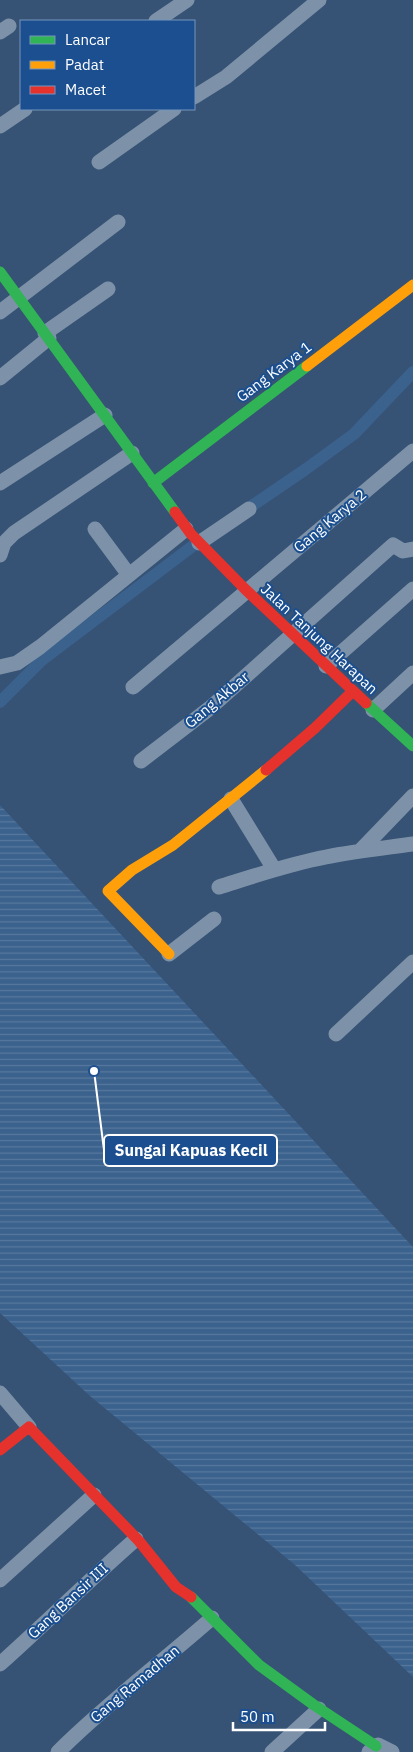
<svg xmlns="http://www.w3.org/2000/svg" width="413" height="1752" viewBox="0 0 413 1752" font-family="'IBM Plex Sans',sans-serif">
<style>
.water{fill:url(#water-rules)}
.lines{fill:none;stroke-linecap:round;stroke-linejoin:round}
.canal{stroke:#3b618d;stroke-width:12}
.street{stroke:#7d92a8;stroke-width:15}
.fast{stroke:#30b455;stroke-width:11}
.slow{stroke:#ff9f0a;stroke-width:11}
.jam{stroke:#e5322d;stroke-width:11}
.labels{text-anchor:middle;stroke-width:4;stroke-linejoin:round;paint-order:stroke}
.street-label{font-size:15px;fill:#fff;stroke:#1b4f8f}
.leader{fill:none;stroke:#fff;stroke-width:2}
.callout-dot{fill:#fff;stroke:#1b4f8f;stroke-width:2}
.callout{fill:#1b4f8f;stroke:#fff;stroke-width:2}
.callout-label{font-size:16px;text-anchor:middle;font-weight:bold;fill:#fff}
</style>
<defs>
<pattern id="water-rules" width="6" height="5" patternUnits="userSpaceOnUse" patternTransform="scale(1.25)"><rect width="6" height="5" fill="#3b618d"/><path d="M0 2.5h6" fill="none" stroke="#58799e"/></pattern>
</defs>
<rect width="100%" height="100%" fill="#365274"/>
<path class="water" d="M0,805L413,1247V1677L295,1565L90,1396L0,1313Z"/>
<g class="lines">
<path class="canal" d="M240,514L306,469L354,434L413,372
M0,702L42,660L202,539"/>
<path class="street" d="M156,21L187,0
M0,32L9,26
M194,97L226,77L319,0
M0,126L25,109
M99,162L174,109
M0,312L118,222
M45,333L108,289
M0,378L49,338
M0,483L105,415
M95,529L129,575
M199,543L249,509
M0,555L4,543L14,533L132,453
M326,666L413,589
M0,667L17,663L40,647L186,529
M133,687L413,451
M373,710L413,673
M141,761L210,708L393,545L403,551L413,549
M231,799L274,869
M360,851L413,796
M219,887C254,876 289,864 326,857C355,851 384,848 413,844
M169,954L214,919
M336,1034L413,962
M0,1393L29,1427
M0,1580L94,1495
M0,1664C46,1623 90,1579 136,1539
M58,1752C106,1704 161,1663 212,1618
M272,1752L319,1709
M369,1752L378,1745L392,1752"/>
<path class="fast" d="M0,272L175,512
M153,483L307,366
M366,703L413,746
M191,1597L259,1665L314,1705L376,1746"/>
<path class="slow" d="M307,366L413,285
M169,954L108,891L132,870L173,845L266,770"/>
<path class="jam" d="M175,512L191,534L245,589L366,703
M266,770L315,728L353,691
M0,1450L29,1427L139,1541L176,1587L191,1597"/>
</g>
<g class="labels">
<g class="street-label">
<text transform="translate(274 372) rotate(-37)" y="5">Gang Karya 1</text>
<text transform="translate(330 521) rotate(-40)" y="5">Gang Karya 2</text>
<text transform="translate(319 639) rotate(43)" y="5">Jalan Tanjung Harapan</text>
<text transform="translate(217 700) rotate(-40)" y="5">Gang Akbar</text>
<text transform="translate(68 1601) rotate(-43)" y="5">Gang Bansir III</text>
<text transform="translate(135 1684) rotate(-40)" y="5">Gang Ramadhan</text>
</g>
</g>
<path class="leader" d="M94 1071L104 1150"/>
<circle class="callout-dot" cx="94" cy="1071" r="5"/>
<rect class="callout" x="104" y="1135" width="173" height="31" rx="5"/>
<g class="callout-label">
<text x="191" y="1156">Sungai Kapuas Kecil</text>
</g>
<rect x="20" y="20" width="175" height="90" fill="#1b4f8f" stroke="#7695bc"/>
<rect x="30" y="36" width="25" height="8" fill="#30b455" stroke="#7695bc"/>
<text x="65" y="45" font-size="15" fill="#ffffff">Lancar</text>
<rect x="30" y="61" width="25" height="8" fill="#ff9f0a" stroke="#7695bc"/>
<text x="65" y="70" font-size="15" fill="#ffffff">Padat</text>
<rect x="30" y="86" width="25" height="8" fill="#e5322d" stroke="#7695bc"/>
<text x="65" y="95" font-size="15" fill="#ffffff">Macet</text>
<path d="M233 1722v8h92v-8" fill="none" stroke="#ffffff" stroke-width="2.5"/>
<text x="240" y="1722" font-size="15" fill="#ffffff" stroke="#1b4f8f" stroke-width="4" paint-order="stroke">50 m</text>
</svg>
